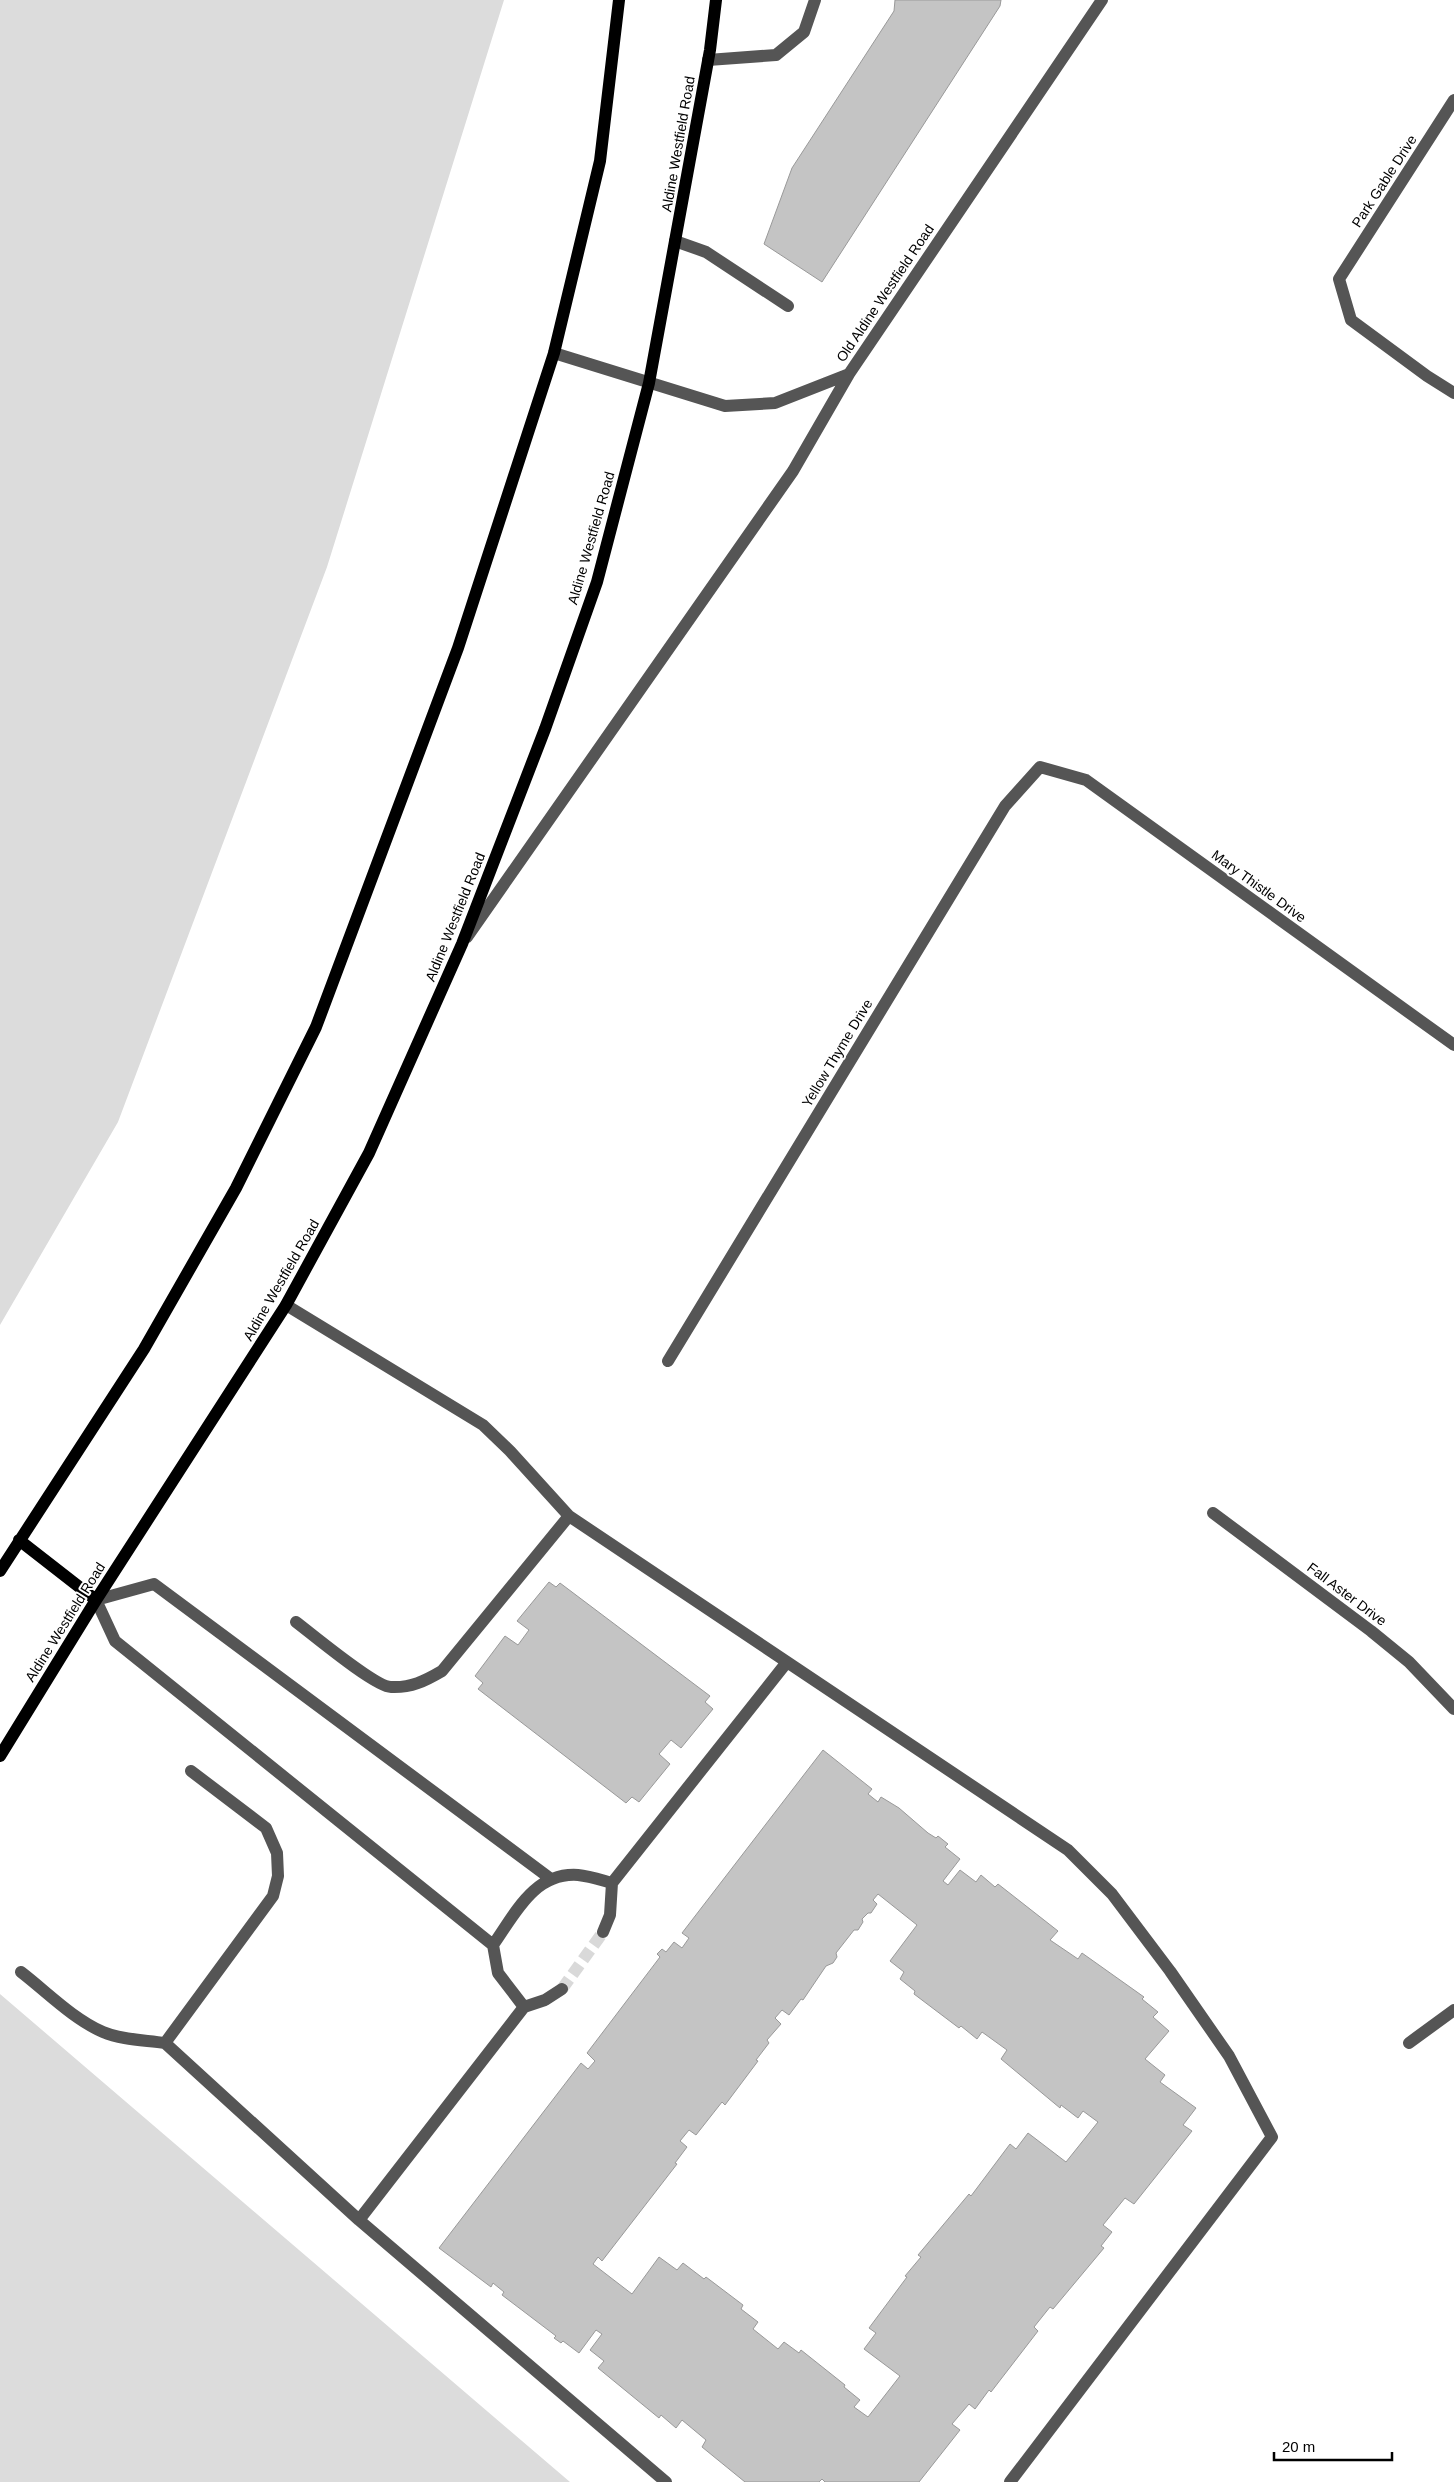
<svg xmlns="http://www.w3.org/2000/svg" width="1454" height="2482" viewBox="0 0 1454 2482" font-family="Helvetica,sans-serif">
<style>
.green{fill:#dcdcdc}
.building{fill:#c4c4c4;stroke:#999;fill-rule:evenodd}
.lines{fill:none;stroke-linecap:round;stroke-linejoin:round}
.minor-tunnel{stroke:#d9d9d9;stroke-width:12;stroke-dasharray:12 6;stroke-linecap:butt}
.minor{stroke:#555;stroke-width:12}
.major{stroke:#000;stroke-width:12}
.labels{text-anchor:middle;stroke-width:4;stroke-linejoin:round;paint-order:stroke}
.street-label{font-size:14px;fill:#000;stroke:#fff}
</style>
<rect width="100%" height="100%" fill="#fff"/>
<path class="green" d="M0,0H504L327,567L118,1122L0,1325Z
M0,1994L570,2482H0Z"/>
<path class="building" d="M895,0H1001L1000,6L822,282L764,244L792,168L894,11Z
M549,1582L556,1587L560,1583L710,1696L705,1702L713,1709L681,1748L671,1740L659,1754L670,1764L639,1802L632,1797L626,1803L478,1689L483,1683L475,1676L505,1636L518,1645L529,1630L517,1621Z
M823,1750L872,1789L868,1794L878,1802L881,1797L899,1808L928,1833L936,1838L938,1836L948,1844L945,1847L960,1859L943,1881L948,1885L960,1870L976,1882L981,1875L995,1887L998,1884L1058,1931L1050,1940L1078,1959L1082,1953L1144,1997L1142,1999L1158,2012L1153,2017L1169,2031L1145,2059L1165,2075L1160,2082L1196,2108L1183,2125L1192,2131L1134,2204L1125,2198L1103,2225L1112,2232L1101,2246L1104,2248L1053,2309L1050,2307L1034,2327L1038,2331L991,2392L989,2390L975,2409L969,2404L952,2424L960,2430L919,2482H825L822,2479L819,2482H745L702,2447L706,2440L682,2420L676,2428L661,2415L659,2418L598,2368L604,2361L590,2350L602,2334L596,2330L579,2353L563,2341L561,2343L554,2338L556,2336L502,2295L504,2292L493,2283L491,2287L439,2248L581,2063L588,2069L595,2061L587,2053L660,1957L657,1954L662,1949L666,1952L674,1942L682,1948L689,1938L682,1933ZM878,1894L917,1925L890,1961L904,1972L900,1979L915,1991L914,1994L959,2028L961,2026L977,2039L982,2032L1007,2050L1001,2059L1060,2108L1061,2105L1078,2118L1083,2111L1098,2122L1066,2162L1028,2133L1016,2149L1010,2144L971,2196L969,2194L918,2255L921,2257L905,2276L907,2277L869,2328L876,2333L864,2349L900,2376L868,2417L854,2407L860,2400L844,2387L845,2385L801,2350L799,2353L784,2342L778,2349L753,2329L758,2322L741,2309L743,2305L706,2277L704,2279L683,2263L677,2270L659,2257L632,2294L593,2264L598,2257L602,2261L677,2164L675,2163L687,2147L680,2141L689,2130L696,2135L722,2102L725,2105L758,2061L756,2060L769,2043L767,2040L781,2024L775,2018L782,2010L789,2015L801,1999L803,2000L826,1966L833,1963L837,1957L836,1953L854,1930H858L863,1922L862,1919L868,1913H871L877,1904L873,1900Z"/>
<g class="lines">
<path class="minor-tunnel" d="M562,1989L603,1932"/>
<path class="minor" d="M708,60L776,55L804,32L815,0
M1454,100L1339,279L1351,320L1427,376L1454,393
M675,241L706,252L788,306
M554,353L725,406L775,403L849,374
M467,937L793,471L849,374L1102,0
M286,1305L483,1425L510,1451L569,1516L1068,1850L1112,1894L1170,1971L1229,2056L1272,2137L1010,2482
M668,1361L1005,806L1040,767L1086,780L1454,1045
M1213,1513L1371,1631L1409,1662L1454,1709
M296,1622C312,1634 375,1687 391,1687C411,1688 425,1681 442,1671L569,1516
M612,1883L787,1662
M493,1945L115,1641L96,1600L154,1584L551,1879
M21,1972C47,1992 73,2019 103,2032C122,2040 145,2040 165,2043L359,2220L666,2482
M562,1989L545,2000L524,2007L498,1973L493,1945C515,1914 534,1872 578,1875C589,1876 601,1880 612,1883L610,1915L603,1932
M165,2043L273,1896L278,1876L277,1853L266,1828L191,1771
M1409,2043L1454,2010
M359,2220L524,2007"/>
<path class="major" d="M19,1540L96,1600
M0,1571L144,1349L236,1188L316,1027L458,648L554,353L600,161L619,0
M0,1756L96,1600L286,1305L369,1153L462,944L545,729L597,582L649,383L710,50L716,0"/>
</g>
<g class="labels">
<g class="street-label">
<text transform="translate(678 144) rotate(-80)" y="5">Aldine Westfield Road</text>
<text transform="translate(1384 181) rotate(-57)" y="5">Park Gable Drive</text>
<text transform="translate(885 293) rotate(-56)" y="5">Old Aldine Westfield Road</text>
<text transform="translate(591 538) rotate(-74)" y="5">Aldine Westfield Road</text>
<text transform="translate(1259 886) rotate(36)" y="5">Mary Thistle Drive</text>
<text transform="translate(455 917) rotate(-68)" y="5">Aldine Westfield Road</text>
<text transform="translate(837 1053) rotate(-59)" y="5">Yellow Thyme Drive</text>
<text transform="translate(281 1280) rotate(-60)" y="5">Aldine Westfield Road</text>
<text transform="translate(1347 1594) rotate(37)" y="5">Fall Aster Drive</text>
<text transform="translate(65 1622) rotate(-58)" y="5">Aldine Westfield Road</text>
</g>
</g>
<path d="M1274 2452v8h118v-8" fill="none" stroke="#000000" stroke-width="2.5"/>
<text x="1282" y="2452" font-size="15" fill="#000000" stroke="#ffffff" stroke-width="4" paint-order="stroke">20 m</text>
</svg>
